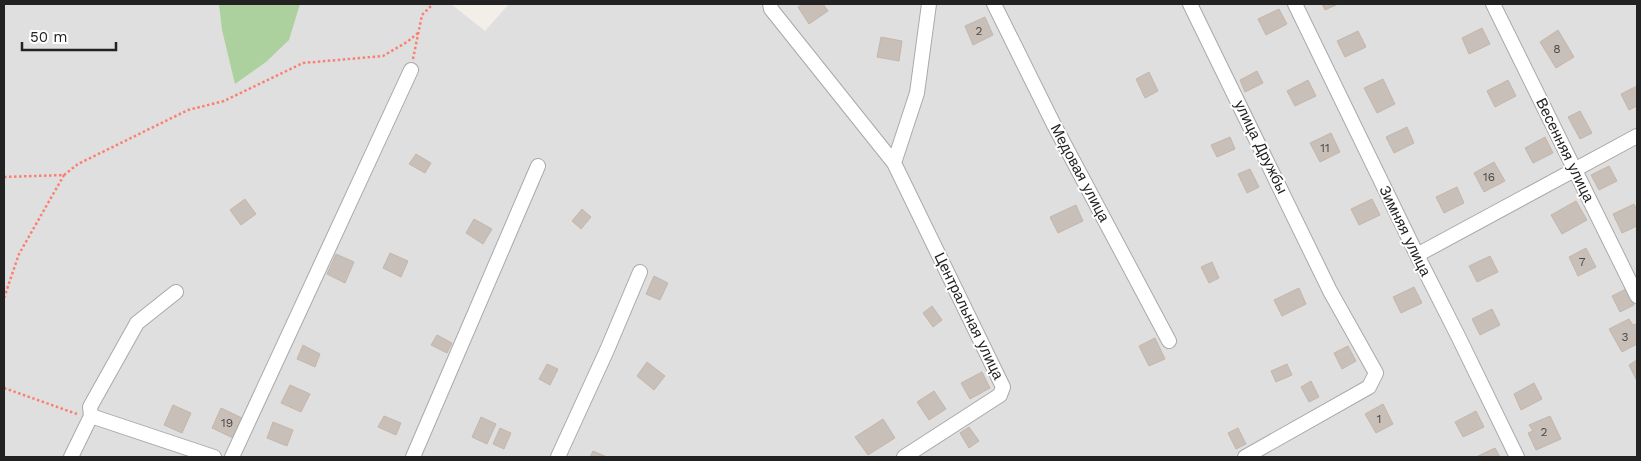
<svg xmlns="http://www.w3.org/2000/svg" width="1641" height="461" viewBox="0 0 1641 461" font-family="'Work Sans',sans-serif">
<style>
.residential{fill:#e0dfdf}
.forest{fill:#add19e}
.building{fill:#c7bfb8;stroke:#c4b6ab}
.lines{fill:none;stroke-linecap:round;stroke-linejoin:round}
.minor-casing{stroke:#a9a9a9;stroke-width:16}
.path{stroke:#fa8072;stroke-width:2.5;stroke-dasharray:2.5 2.5;stroke-linecap:butt}
.minor{stroke:#fff;stroke-width:14}
.labels{text-anchor:middle;stroke-width:4;stroke-linejoin:round;paint-order:stroke}
.number-label{font-size:12px;fill:#4b4948}
.street-label{font-size:15px;fill:#222;stroke:#fff}
</style>
<rect width="100%" height="100%" fill="#f2efe9"/>
<path class="residential" d="M4,4H451L485,31L509,4H1637V457H4Z"/>
<path class="forest" d="M219,4H300L289,40L266,62L235,84L222,30Z"/>
<path class="building" d="M803,4H823L828,11L809,24L798,7Z
M1322,4H1338L1325,10Z
M1279,9L1287,24L1266,35L1258,19Z
M985,17L993,35L973,45L965,26Z
M1482,28L1490,44L1469,54L1462,38Z
M1558,30L1574,57L1556,68L1540,42Z
M1358,31L1366,47L1345,57L1337,41Z
M881,37L902,41L899,61L877,57Z
M1257,71L1263,83L1245,92L1240,80Z
M1149,72L1158,91L1145,98L1136,79Z
M1383,79L1395,104L1377,113L1364,88Z
M1308,80L1316,96L1295,106L1287,91Z
M1508,80L1516,96L1495,107L1487,91Z
M1637,86V106L1629,110L1621,94Z
M1580,111L1592,133L1580,139L1568,117Z
M1407,127L1414,143L1394,153L1386,137Z
M1331,133L1340,152L1320,162L1310,143Z
M1230,137L1235,149L1217,157L1211,145Z
M1545,137L1553,153L1533,163L1525,148Z
M416,154L431,163L425,173L409,164Z
M1494,162L1505,181L1484,192L1474,173Z
M1609,166L1617,181L1599,190L1591,175Z
M1250,169L1259,187L1247,193L1238,174Z
M1457,187L1464,203L1444,213L1436,197Z
M245,199L256,214L241,225L230,210Z
M1372,199L1380,215L1359,225L1351,209Z
M1576,201L1587,220L1562,234L1551,215Z
M1634,204L1637,211V226L1622,233L1613,214Z
M1076,205L1083,221L1058,233L1050,217Z
M582,209L591,217L581,229L572,221Z
M474,219L492,229L483,244L466,233Z
M1586,248L1596,267L1578,276L1569,257Z
M390,253L408,261L401,277L383,268Z
M336,254L354,262L345,283L327,274Z
M1490,256L1498,272L1477,282L1469,266Z
M1212,262L1219,278L1209,283L1201,267Z
M654,276L668,283L660,300L646,294Z
M1414,287L1422,303L1401,313L1393,297Z
M1299,288L1306,304L1282,316L1274,300Z
M1626,289L1634,305L1620,312L1612,296Z
M932,306L942,320L933,327L923,313Z
M1492,309L1500,325L1480,335L1472,319Z
M1629,319L1633,325L1637,324V344L1622,352L1609,329Z
M437,335L452,343L447,353L431,345Z
M1155,338L1165,359L1149,366L1139,346Z
M303,345L320,354L315,367L297,359Z
M1348,346L1356,361L1342,369L1334,353Z
M1637,360V381L1629,365Z
M647,362L665,376L654,390L637,376Z
M547,364L558,369L550,385L539,379Z
M1287,364L1292,375L1276,382L1271,371Z
M982,372L990,388L970,399L961,383Z
M1311,381L1319,397L1309,402L1301,387Z
M1534,383L1542,399L1521,410L1514,394Z
M290,385L310,394L301,412L281,403Z
M934,391L946,409L929,420L917,402Z
M1383,404L1393,424L1376,433L1365,414Z
M173,405L191,413L182,433L164,425Z
M221,408L242,418L233,438L212,428Z
M1476,411L1484,427L1463,437L1455,422Z
M384,416L401,423L396,435L378,427Z
M1550,416L1561,439L1536,450L1528,433L1533,431L1529,425Z
M481,417L496,424L487,444L472,437Z
M883,419L895,438L868,455L855,437Z
M273,422L293,430L287,446L267,438Z
M969,427L979,441L969,448L960,433Z
M500,428L511,433L504,449L493,444Z
M1238,428L1246,444L1236,449L1228,433Z
M1495,448L1500,457H1476Z
M593,451L607,457H590Z"/>
<g class="lines">
<defs>
<path id="minor" d="M770,4L771,9L894,163L1003,387L1000,395L904,457
M994,4L1053,123L1169,341
M1190,4L1330,291L1376,373L1369,387L1245,457
M1295,4L1417,255L1458,336L1517,457
M1493,4L1637,296
M894,163L917,93L929,4
M1417,255L1637,136
M91,416L214,457
M71,457L91,416L90,407L137,323L176,292
M232,457L411,70
M413,457L538,166
M558,457L607,350L640,272"/>
</defs>
<use href="#minor" class="minor-casing"/>
<path class="path" d="M413,59L422,15L433,4
M4,177L64,175L78,164L188,110L224,101L303,63L383,56L407,42L418,33
M4,298L19,254L64,175
M4,388L77,414"/>
<use href="#minor" class="minor"/>
</g>
<g class="labels">
<g class="number-label">
<text x="979" y="35">2</text>
<text x="1557" y="53">8</text>
<text x="1325" y="152">11</text>
<text x="1489" y="181">16</text>
<text x="1582" y="266">7</text>
<text x="1625" y="341">3</text>
<text x="1379" y="423">1</text>
<text x="227" y="427">19</text>
<text x="1544" y="436">2</text>
</g>
<g class="street-label">
<text transform="translate(1261 147) rotate(64)" y="5">улица Дружбы</text>
<text transform="translate(1565 150) rotate(64)" y="5">Весенняя улица</text>
<text transform="translate(1080 173) rotate(62)" y="5">Медовая улица</text>
<text transform="translate(1405 231) rotate(64)" y="5">Зимняя улица</text>
<text transform="translate(969 316) rotate(64)" y="5">Центральная улица</text>
</g>
</g>
<rect width="1641" height="461" fill="none" stroke="#222222" stroke-width="10"/>
<path d="M22 42v8h94v-8" fill="none" stroke="#222222" stroke-width="2.5"/>
<text x="30" y="42" font-size="15" fill="#222222" stroke="#ffffff" stroke-width="4" paint-order="stroke">50 m</text>
</svg>
